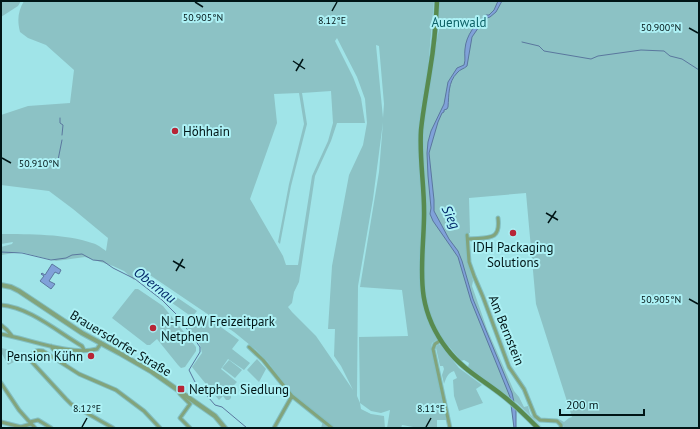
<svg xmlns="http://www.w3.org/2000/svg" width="700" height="429" viewBox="0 0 700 429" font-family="'PT Sans',sans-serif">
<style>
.green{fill:#8cc2c5;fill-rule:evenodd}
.water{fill:#80a1d9;stroke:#5a779e}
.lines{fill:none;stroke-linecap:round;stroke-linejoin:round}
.stream{stroke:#5a779e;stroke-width:1}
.minor-casing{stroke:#83bfc2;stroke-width:5}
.tertiary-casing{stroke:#83bfc2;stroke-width:6}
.secondary-casing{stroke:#83bfc2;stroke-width:6}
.minor{stroke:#82a47c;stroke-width:3}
.tertiary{stroke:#82a47c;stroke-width:4}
.secondary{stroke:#588a4f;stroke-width:4.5}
.ticks{fill:none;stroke:#001516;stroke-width:1.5}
.poi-dot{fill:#b72536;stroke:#adf1f5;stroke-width:1.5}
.labels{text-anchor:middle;stroke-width:4;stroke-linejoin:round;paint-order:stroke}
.park-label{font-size:13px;fill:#0c6065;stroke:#adf1f5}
.poi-label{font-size:13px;fill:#001516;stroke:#adf1f5;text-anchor:start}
.street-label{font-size:13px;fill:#001516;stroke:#adf1f5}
.water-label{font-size:14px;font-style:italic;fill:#03296a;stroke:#adf1f5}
.ticks-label{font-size:10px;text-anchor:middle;fill:#001516;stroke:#adf1f5;stroke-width:4;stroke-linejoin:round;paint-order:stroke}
</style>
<rect width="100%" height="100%" fill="#a0e4e8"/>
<path class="green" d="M1,1H21L18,6L1,17Z
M24,1H434L428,68L420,115L419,157H423V122L438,34L439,29L437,24L439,1H699V428H564L563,425L559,419L564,422L569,418L572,417L536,304L526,193L469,198L470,233L466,234L467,260L473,281L472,286L487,329L514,391L519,397L524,407L528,406L530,414L543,428L517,403L468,367L469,363L464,360L461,361L441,337L432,343L431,348L446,420H437V428H419L402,425L401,428H387L390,410L381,413L371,411L360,403L361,409L371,414L384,416L385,428H321L323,421L294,396L267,361L256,350L234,332L144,271L134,280L124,271L113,266L85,257L56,261L21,252L1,255V247L12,244L13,242L1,244V234C28,234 67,234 92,243C97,244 102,248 106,251L108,238L73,209L49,191L1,185V115L28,106L70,103L74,70L46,45L28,38L20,32C17,20 18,11 24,1ZM337,38L357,77L365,99L367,123L363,145L349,175L332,266L328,329H335L334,356L341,366L353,390L316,336L292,312L288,307L292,303L294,292L299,282L315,176L331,141L337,123H365L361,98L353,77L335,41ZM376,45L379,46L384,104L383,118ZM331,91L333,123L328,141L312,176L298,265H286L283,256L250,199L277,123L274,94L299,93L304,124L289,184L278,242L280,244L291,186L307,124L302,93ZM383,122L379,172L360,287L402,290L408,336L359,337L360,403L357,396L358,286L373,199Z
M135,289H138L163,306L196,347V351L185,367L181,368L178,365L157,339L150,345H147L112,318Z
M169,292L197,311L192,317L165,298Z
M204,315L239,340L232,349L250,363L244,370L228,359L221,369L237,382L227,392L231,395V398L229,400H226L223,396L219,400L192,367L202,353L200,345L186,326Z
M438,344L441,345L459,368L482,385L476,389L483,403L459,411L454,396L453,380L457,378L454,371C447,373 446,379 444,384L442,375L444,369L443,366H440L436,348Z
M1,348L12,350L22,358L8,365L1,352Z
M257,359L266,369L259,382L247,370Z
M229,360L242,370L235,378L222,368Z"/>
<path class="water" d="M498,1H502L496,12L490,17L487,18L486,21H483L472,37L467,66C464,69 460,69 457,73C448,82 449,95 448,107L447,109L444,110V112L442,113L438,122L429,153L434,200V211L449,239L458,251L462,261L473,299L512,393L516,411V428H514L510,397L471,301L458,257L433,221L430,214L431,208L428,176L427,153L428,142L431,131L444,104L448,82L457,68L464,65C466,59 464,55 465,49C466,35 476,23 486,15H489L494,10Z
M52,264L61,270L59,274L55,272L49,281L55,284L51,289L40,281L44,276L41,274L42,273L45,275Z"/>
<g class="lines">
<path class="stream" d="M522,42L539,46L544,51L591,59L598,56L641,50L664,51L670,56L682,59L699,70
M60,118V123L63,125L62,135
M58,160L62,140
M1,252L22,253L51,260L66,258L72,255L82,254L93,260L103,261L113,268L135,279L162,300L177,315L200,347V352L189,370L195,382L215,405L222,407L247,428"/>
<defs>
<path id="minor" d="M467,235L469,262L474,276L483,297L509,367L524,389L535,416L540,420L557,421L561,425V428
M468,239C487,237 501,242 498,218
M1,305C29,307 58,332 82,346L84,350
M1,325L7,330L12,336
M1,334C29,339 70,356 97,349L101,343
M441,340L435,344L433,349L450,428
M51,346C55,353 63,357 65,365
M249,347L263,360L292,396L332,428
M1,383L19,410L35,428
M178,390L180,394L190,404L180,418L190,428
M1,422L21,427L31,424
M30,422L38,420L51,428
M113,428L71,404L66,399L31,361C31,352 35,349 43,351L79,374L116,390L144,411L160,428
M274,428L292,396"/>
<path id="tertiary" d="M1,285L11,287L19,291L82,333L119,353L152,372L215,416L225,428"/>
<path id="secondary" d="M437,1C436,24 434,47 430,70C427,90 423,110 421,130C419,159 425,189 424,218C423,267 413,305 447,349C462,369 483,380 502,395C515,405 526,416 538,428"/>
</defs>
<use href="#minor" class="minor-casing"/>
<use href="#tertiary" class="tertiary-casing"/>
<use href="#secondary" class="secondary-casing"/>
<use href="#minor" class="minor"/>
<use href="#tertiary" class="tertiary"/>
<use href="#secondary" class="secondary"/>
</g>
<path class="ticks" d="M195,2L203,7M332,11L337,2M689,28L698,33M293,61L305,69M296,71L303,59M2,158L11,163M546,213L558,220M548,223L556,211M173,261L185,268M176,271L183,259M689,299L698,304M82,427L87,418M426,427L431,418"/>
<g class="poi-dot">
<circle cx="175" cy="131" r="4"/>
<circle cx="513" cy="233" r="4"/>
<circle cx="153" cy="328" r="4"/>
<circle cx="91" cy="356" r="4"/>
<rect x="177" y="385" width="8" height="8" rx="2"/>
</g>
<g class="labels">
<g class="park-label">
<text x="459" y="27">Auenwald</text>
</g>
<g class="poi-label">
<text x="183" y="136">Höhhain</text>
<text x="513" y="252" text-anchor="middle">IDH Packaging<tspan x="513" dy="15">Solutions</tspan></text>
<text x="161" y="326">N-FLOW Freizeitpark<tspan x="161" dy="15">Netphen</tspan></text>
<text x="83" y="361" text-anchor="end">Pension Kühn</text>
<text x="189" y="394">Netphen Siedlung</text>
</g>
<g class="street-label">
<text transform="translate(507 330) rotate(68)" y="5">Am Bernstein</text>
<text transform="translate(121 343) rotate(31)" y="5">Brauersdorfer Straße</text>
</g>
<g class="water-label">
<text transform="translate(451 217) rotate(64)" y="5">Sieg</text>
<text transform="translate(155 285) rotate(38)" y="5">Obernau</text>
</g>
</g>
<g class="ticks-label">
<text x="203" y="21">50.905°N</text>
<text x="332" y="24">8.12°E</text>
<text x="661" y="31">50.900°N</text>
<text x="39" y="167">50.910°N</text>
<text x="661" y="303">50.905°N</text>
<text x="87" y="412">8.12°E</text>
<text x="431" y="412">8.11°E</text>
</g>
<rect width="700" height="429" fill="none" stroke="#001516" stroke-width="4"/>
<path d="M560 409v6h84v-6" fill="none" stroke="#001516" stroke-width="2"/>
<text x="566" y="409" font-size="12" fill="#001516" stroke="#adf1f5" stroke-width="3" paint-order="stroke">200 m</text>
</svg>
